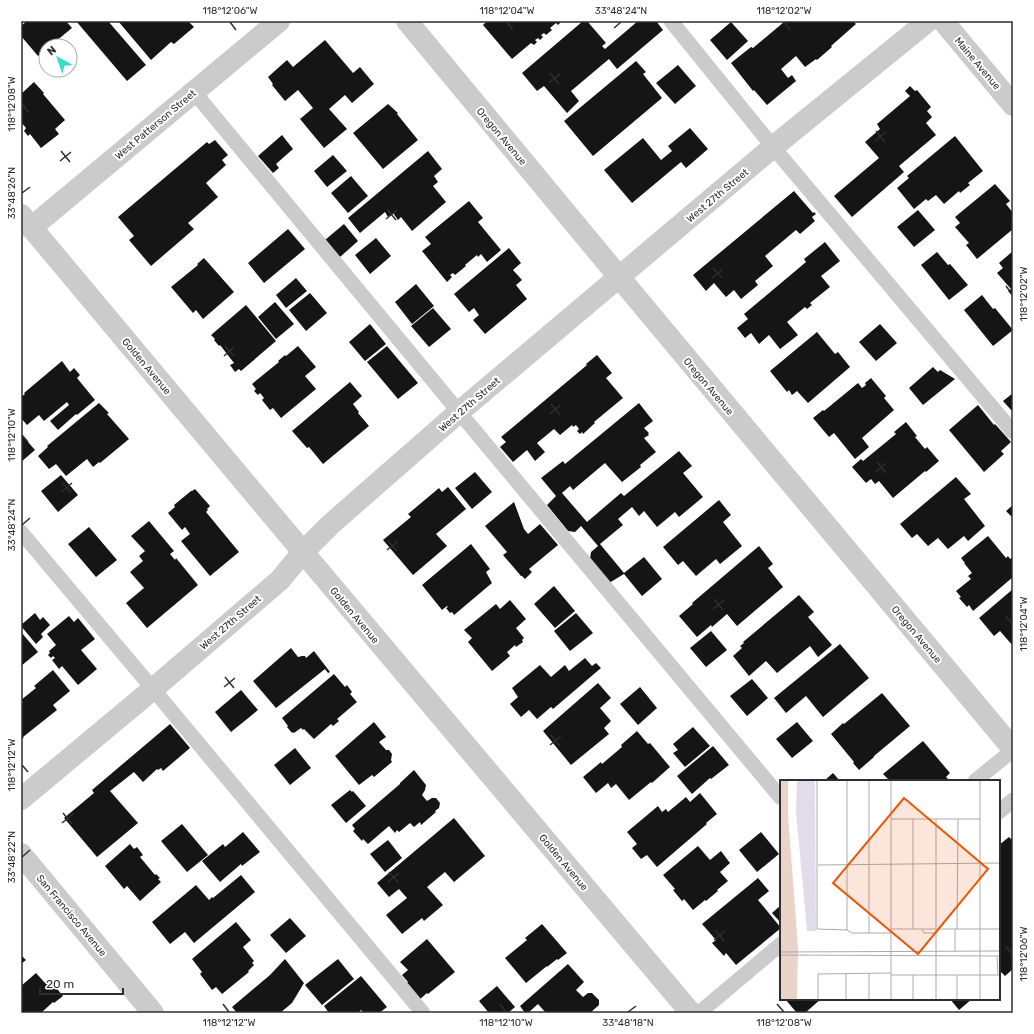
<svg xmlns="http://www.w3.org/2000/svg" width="1034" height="1034" viewBox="0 0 1034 1034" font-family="Rubik,sans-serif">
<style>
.building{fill:#151515}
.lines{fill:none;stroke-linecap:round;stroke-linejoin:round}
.lane{stroke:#cbcbcb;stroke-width:15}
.street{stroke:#cbcbcb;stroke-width:22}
.ticks{fill:none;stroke:#2e2e2e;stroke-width:1.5}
.labels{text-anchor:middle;stroke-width:4;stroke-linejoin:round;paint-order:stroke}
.street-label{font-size:10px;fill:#2e2e2e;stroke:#fff}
.inset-road{fill:none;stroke:#ababab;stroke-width:1}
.view{fill:#e8590c;fill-opacity:0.15;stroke:#e8590c;stroke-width:2}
.inset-edge{fill:none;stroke:#2e2e2e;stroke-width:2}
.neatline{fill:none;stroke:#2e2e2e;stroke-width:1.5}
.ticks-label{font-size:10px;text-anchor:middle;fill:#2e2e2e}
</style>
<rect width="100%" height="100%" fill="#fff"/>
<path class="building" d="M27,21H66L72,28L50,46H46V49L38,56L21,36V26Z
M76,21H108L146,65L127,81Z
M118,21H188L194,27L174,44L171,42L151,60Z
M487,21H561V22L558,25L556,23L550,28L552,30L546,35L544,33L541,35L543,37L540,40L538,38L535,40L537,42L534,45L531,43L512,59L483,25Z
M583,21H587L606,43L602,46L605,49L638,21H656L663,30L617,69L609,59L571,91L579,101L567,113L544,86L537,91L522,73Z
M783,21H853L856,24L831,46L832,47L817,60L816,59L805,67L796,56L781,69L788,78L792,75L796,81L767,105L754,90L753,91L731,63L751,47L753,48L784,22Z
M731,22L748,41L727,60L710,40Z
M325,40L353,73L360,67L374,84L352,103L345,95L329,109L347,129L324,148L300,119L313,108L298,90L285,101L272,85L273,84L268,77L287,60L293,67Z
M636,61L646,72L643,74L662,98L593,156L564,121Z
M678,65L696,86L675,104L656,83Z
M34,82L44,93L43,94L65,120L55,129L59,134L41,148L30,134L28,136L24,131L26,128L21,122V94Z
M910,86L915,91L917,90L931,107L927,111L932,117L926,123L936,135L899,166L904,172L852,217L834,196L879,158L865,142L880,129L877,124L910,96L905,91Z
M388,104L398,113L397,114L418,140L383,169L353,133Z
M690,128L708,149L686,168L681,162L632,203L604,170L643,138L661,160L672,151L668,146Z
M282,135L293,149L276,164L279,168L273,173L258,156Z
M955,136L983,171L968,183L970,185L960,193L959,191L944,204L936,195L928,201L926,199L914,209L897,188L909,178L907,176Z
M215,140L228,155L222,160L226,165L206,183L218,197L188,223L194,229L151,266L129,240L134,236L118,217L207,142L209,144Z
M428,151L442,169L434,176L438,182L433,186L446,202L412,231L401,217L398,220L393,213L388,217L385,212L360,233L348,218Z
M333,155L347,171L327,187L314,171Z
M351,176L368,196L348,213L331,193Z
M995,184L1010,201L1006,204L1013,213V229L977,259L966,245L969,243L955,227L960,223L955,217Z
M794,191L813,213L814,212L816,214L812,217L815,221L800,234L796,230L765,256L773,266L755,281L758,285L741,299L734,290L726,297L714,283L706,291L693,275Z
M469,201L483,218L478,222L501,250L487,262L481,254L478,257L477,255L465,265L466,266L455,275L453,273L450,275L452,277L447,282L422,251L431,244L425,237Z
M918,210L935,230L914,247L897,227Z
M344,224L358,241L340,257L325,240Z
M288,229L305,249L264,283L248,263Z
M376,238L391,256L370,274L355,255Z
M825,242L840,261L821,276L830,287L810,303L812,305L807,309L805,307L787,322L798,335L780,349L769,335L759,344L751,333L745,338L737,328L748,319L744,314L806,262L804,259Z
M509,248L521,263L513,270L522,280L516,285L527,299L485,334L473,320L479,315L474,308L469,312L454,294Z
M1013,251V297L1008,291L1011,289L997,273L1003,268L999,263Z
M937,252L948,265L950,264L968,285L949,300L921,265Z
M204,258L234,292L203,319L196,310L193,313L171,287L198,265L197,264Z
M296,278L307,291L286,308L276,295Z
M416,284L434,306L412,324L395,302Z
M310,293L327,313L306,331L289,310Z
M982,295L993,309L995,308L1013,330L993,346L964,310Z
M275,302L294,324L276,339L258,317Z
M246,305L276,341L241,371L239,369L235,372L230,365L234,363L220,345L219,346L214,340L215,339L211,335Z
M433,308L451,329L429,347L411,326Z
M370,324L386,344L365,361L349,342Z
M880,324L897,343L876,361L859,342Z
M817,332L835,354L838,352L850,367L808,403L797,391L792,395L789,390L787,392L770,371Z
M298,346L316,367L305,376L316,389L281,418L273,408L270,410L262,400L264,398L260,393L258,395L254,391L256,389L252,384L279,362L278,361L285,355L286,356Z
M387,346L418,383L398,399L367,362Z
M597,355L612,373L606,378L623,398L594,422L595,423L583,434L582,432L580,434L577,431L579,429L576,425L573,427L572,425L560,435L554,429L537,443L545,452L535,461L527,450L513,462L500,447L506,442L501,437L587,365L586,364Z
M62,361L70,372L74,368L80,375L77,378L95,400L77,415L76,414L58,430L50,421L69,405L67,402L44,421L39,415L27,425L21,418V397L25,394L24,393Z
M933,367L938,372L940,370L955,379L923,405L909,388Z
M871,378L886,396L884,398L894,410L862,438L869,447L855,459L834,433L829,437L813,418L823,410L824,411L858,383L862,388L866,385L865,383Z
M350,382L362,396L353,404L359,412L358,413L369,426L323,464L309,447L307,448L292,431Z
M1013,393V410L1012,411L1003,401Z
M99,403L109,413L107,414L129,439L100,463L99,462L93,467L87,459L66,476L56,464L49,469L38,456L48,447L47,446Z
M639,403L653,421L644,428L649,433L648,434L649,435L644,438L656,452L640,465L641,467L622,482L605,463L573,490L570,486L562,493L587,522L621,493L624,496L679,451L692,466L683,473L703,497L679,517L675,512L657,527L644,511L639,516L632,507L618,519L623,525L600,544L624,573L644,557L662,579L642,596L624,574L609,583L590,559L591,552L598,546L581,526L575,532L568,531L547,505L556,496L541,478L563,461L565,464Z
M978,405L994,425L995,424L1011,442L1001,451L1004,454L984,472L949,430Z
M906,422L917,436L915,437L925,449L927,447L939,461L926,472L925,471L893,498L879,481L875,484L871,479L866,483L852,467L861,459L863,461L896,434L894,432Z
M21,434L35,450L21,462Z
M475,472L492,492L472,509L455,488Z
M61,475L78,495L58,512L41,491Z
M956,477L971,494L964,499L985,526L968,541L964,536L948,549L938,538L928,546L917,534L912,538L900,524Z
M448,487L466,509L436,534L447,546L413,575L383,540L411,517L408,514L439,488L442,492Z
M195,489L210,506L207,509L208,510L206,512L239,552L210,576L181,541L190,534L185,527L182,530L168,513L175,507L174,505L191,491H192Z
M719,500L731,515L723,522L742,546L720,564L716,559L696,576L683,561L678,565L663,547Z
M514,502L524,529L528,534L540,524L558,545L529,569L532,572L525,579L522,576H521L503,555L507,552L485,526Z
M1013,505V518L1006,511Z
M149,521L174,551L170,554L175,560L176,558L198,585L147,628L126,603L144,588L130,572L143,561L139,556L145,551L131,536Z
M89,527L117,560L96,577L68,544Z
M988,536L1006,558L1008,556L1010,559L1013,557V577L973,611L969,605L967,607L959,598L961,597L956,591L971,579L968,576L972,573L964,563H965L961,558Z
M471,544L490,569L486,572L492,583L454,615L452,612L450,613L446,608L448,607L447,606L442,610L422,585Z
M759,546L773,564L768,568L783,587L737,626L727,614L712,627L711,625L697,637L679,616L693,604L692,603Z
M554,586L575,611L555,628L534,604Z
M1013,589V646L1000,631L994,636L979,618Z
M799,595L814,612L808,617L832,645L818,657L810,646L777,673L766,661L749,676L733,656L742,648L740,646L744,643L743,642Z
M510,600L526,619L516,628L524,638L522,640L523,642L516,647L515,645L507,652L510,656L492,671L468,642L472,638L464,630L496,604L500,609Z
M35,613L40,620L43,617L50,625L41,634L43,637L36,644L21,626V625Z
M576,613L593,633L570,651L554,631Z
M69,616L74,622L78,618L95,639L81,650L97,669L78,685L62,666L59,669L52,660L55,658L53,656L51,658L48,655L50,653L49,651L56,645L47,634Z
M711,631L727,650L706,667L690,648Z
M21,632L38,652L21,666Z
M840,644L869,678L823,717L806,696L786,713L774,698Z
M291,648L298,657L302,656H305L306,658L314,651L330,672L328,673L325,669L276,708L253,681Z
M585,658L592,666L596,663L601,668L553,709L551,707L537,719L529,710L521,717L510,704L518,697L512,688L540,665L551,677L565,665L569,671Z
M53,670L70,691L53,705L57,710L23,737H24L21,740V704L23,702L21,700L36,688L34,686Z
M334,674L345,687L347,685L352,692L350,694L357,702L337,719L339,721L333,726L331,724L314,739L304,729L303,730L301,728L294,733L293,732L292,733L287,727L288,726L282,718Z
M752,679L768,698L747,716L730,696Z
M598,683L611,698L600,708L611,721L604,728L609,734L571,765L543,731Z
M640,687L657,708L638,725L620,704Z
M241,690L258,710L231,732L215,712Z
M882,693L910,726L874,756V757L859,770L853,763L854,762L831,734L843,723L844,724Z
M374,722L386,737L379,742L386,750H389L392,754L391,760L392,762L374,777L372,775L359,785L335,756Z
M797,722L813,741L792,758L776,739Z
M170,724L190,748L163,771L161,768L158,770L157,769L143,782L134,772L110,791L138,823L97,857L64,818L94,793L92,790Z
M693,727L710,746L685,767L673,753L678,750L673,744Z
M637,731L648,744L650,743L670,767L652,783L651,782L629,800L616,784L611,788L608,783L596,793L583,777L601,762L602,764L622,747L621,745Z
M923,741L950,773L946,777L948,779L946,781H890L883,774Z
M713,746L729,765L711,779L710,778L692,794L677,776Z
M295,748L311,768L290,785L274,765Z
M414,770L426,785L425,790L422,795L427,801L432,798H436L440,803L439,808L435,811L436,812L421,825L420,822L414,827L410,823L399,832L397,830L395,833L389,826L368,844L363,839L362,841L353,831L355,829L352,825L400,784V783Z
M833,773L840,781H824Z
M350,790L352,792L353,791L366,806L346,823L331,805Z
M700,793L717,814L706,823L707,824L657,867L647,855L641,859L632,848L637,844L627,832L658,806L662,812L666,809L668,812L686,797L690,802Z
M454,818L485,856L454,882L445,872L427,887L443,905L424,921L422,918L402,934L386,915L407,898L399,889L389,897L377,883Z
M182,824L208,855L187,872L161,841Z
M243,832L260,852L242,866L241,864L220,882L202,861L223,844L225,847Z
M761,832L779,854L757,872L739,850Z
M1009,837L1011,839L1013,838V969L1005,976L999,970V845Z
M388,840L402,858L385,872L370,854Z
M130,844L134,849L137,847L143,855L140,857L155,875L156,874L160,878L158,879L161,882L140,901L127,886L124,889L105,866Z
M698,846L710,860L721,851L730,863L720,872L728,881L717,890L718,891L706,901L705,900L693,910L684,899L682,901L673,890L675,889L663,875Z
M241,875L255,892L194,943L185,932L170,944L152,922L196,885L209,900L212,897L213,898Z
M758,878L769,891L758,900L781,928L736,965L726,953L724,956L712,943L716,940L702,924Z
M781,905V923L772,913Z
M290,918L306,936L286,953L270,935Z
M236,922L251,940L243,947L254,961L252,963L254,965L248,971L249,972L222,994L216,987L212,990L200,974L202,972L192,959Z
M542,924L567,953L558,960L557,959L547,967V966L526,983L505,958L527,940L525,938Z
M427,939L455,972L428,994L427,993L419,1000L405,984L408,982L402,975L408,970L400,962Z
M21,955L26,960L21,964Z
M285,959L304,983L292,1003L280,1013H237L232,1007L270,975Z
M338,959L354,979L322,1005L305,985Z
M568,964L584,982L576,990L583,997L588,993H592L599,1000V1005L590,1013H546L538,1004L528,1013H525L520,1006Z
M36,973L45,983L49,979L63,996L54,1003L53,1002L41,1013H21V986Z
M361,976L387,1007L379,1013H362L363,1012L361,1010L358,1013H329L324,1006Z
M497,986L515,1007L508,1013H489L479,1001Z
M785,999H821L805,1013H797Z
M950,999H972L959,1010Z"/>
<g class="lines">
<path class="lane" d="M671,21L773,147L1013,432
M194,92L459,412L781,798
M21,532L153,689L423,1013
M975,781L1013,750
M999,812L1013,800
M699,1013L781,944"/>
<path class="street" d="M407,21L619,277L1013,749
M943,21L1013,105
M21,215L303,552L691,1013
M31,228L279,21
M21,799L153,689L280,580L303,552L331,524L459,412L773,147L928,21
M21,854L153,1013"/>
</g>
<path class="ticks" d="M230,22L236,30M507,22L513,30M784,22L790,30M614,28L621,22M550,73L559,84M549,83L560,74M22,104L28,112M876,131L885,142M875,141L886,132M61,151L70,162M60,161L71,152M22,193L30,187M387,209L396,220M386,219L397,210M713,268L722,278M712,278L723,269M1006,286L1012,294M225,346L234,356M224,356L234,347M551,404L560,415M550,414L560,405M22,435L28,442M877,462L886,473M876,472L886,463M62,482L71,493M61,492L72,483M22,525L30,518M388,541L397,551M387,550L398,541M714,599L723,610M713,609L724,600M1006,616L1012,624M225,677L234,688M224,687L235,678M551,735L560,746M550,745L561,736M22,765L28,772M63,813L72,824M62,823L73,814M22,857L30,850M389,872L398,882M388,882L399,873M715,930L724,941M714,940L725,931M1006,946L1012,954M223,1004L229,1012M500,1004L506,1012M777,1004L784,1012M628,1012L636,1006"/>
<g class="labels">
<g class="street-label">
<text transform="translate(978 63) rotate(50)" y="4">Maine Avenue</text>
<text transform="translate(155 124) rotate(-40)" y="4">West Patterson Street</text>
<text transform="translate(502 136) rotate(50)" y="4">Oregon Avenue</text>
<text transform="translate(717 195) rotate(-40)" y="4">West 27th Street</text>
<text transform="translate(147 366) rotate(50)" y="4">Golden Avenue</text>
<text transform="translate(709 386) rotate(50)" y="4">Oregon Avenue</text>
<text transform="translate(469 404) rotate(-41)" y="4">West 27th Street</text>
<text transform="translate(355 615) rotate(50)" y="4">Golden Avenue</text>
<text transform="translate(230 622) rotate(-41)" y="4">West 27th Street</text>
<text transform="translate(917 634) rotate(50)" y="4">Oregon Avenue</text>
<text transform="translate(564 862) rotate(50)" y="4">Golden Avenue</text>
<text transform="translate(72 915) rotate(50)" y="4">San Francisco Avenue</text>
</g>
</g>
<g transform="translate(780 780)">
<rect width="220" height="220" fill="#fff"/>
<path d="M17,0H35L36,151H27L16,32Z" fill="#e2dcea"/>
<path d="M0,0H8V35L18,167L17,220H0Z" fill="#ead4c8"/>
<path class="inset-road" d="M37,0V149L67,150L72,153H111M111,0V220M111,39H200M38,85L220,83M111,149H220M133,149V39M142,149L144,153H155M177,149L178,39M67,150V0M89,153V0M175,171V149M0,172L220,171M0,175L220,176M217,176L218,195M66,194V220M111,195H220M133,195V220M177,195V220M38,220V194L111,193M89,220V194M156,220V39M200,220V0"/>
<path class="view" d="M124,18L208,89L138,174L53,103Z"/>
<rect width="220" height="220" class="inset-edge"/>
</g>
<rect width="1034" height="1034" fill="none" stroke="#ffffff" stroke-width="44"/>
<g transform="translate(58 58) rotate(320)"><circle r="19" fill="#ffffff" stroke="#ababab"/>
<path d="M0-3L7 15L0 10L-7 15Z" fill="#37ddcb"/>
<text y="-6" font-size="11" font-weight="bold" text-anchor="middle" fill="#2e2e2e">N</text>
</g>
<path d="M40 988v6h83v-6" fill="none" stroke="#2e2e2e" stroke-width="2"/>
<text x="46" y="988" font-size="12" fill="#2e2e2e" stroke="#ffffff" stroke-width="3" paint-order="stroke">20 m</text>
<rect x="22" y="22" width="990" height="990" class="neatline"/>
<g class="ticks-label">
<text x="230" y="14">118°12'06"W</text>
<text x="507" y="14">118°12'04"W</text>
<text x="621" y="14">33°48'24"N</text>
<text x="784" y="14">118°12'02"W</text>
<text transform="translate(11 104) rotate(-90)" y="4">118°12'08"W</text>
<text transform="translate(11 193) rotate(-90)" y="4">33°48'26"N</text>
<text transform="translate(1023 294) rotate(-90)" y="4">118°12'02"W</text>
<text transform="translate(11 435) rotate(-90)" y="4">118°12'10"W</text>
<text transform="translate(11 525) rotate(-90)" y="4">33°48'24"N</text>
<text transform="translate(1023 624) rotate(-90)" y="4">118°12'04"W</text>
<text transform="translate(11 765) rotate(-90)" y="4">118°12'12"W</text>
<text transform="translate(11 857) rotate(-90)" y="4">33°48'22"N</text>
<text transform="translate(1023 954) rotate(-90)" y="4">118°12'06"W</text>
<text x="229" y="1026">118°12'12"W</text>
<text x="506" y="1026">118°12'10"W</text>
<text x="628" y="1026">33°48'18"N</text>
<text x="784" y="1026">118°12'08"W</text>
</g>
</svg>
